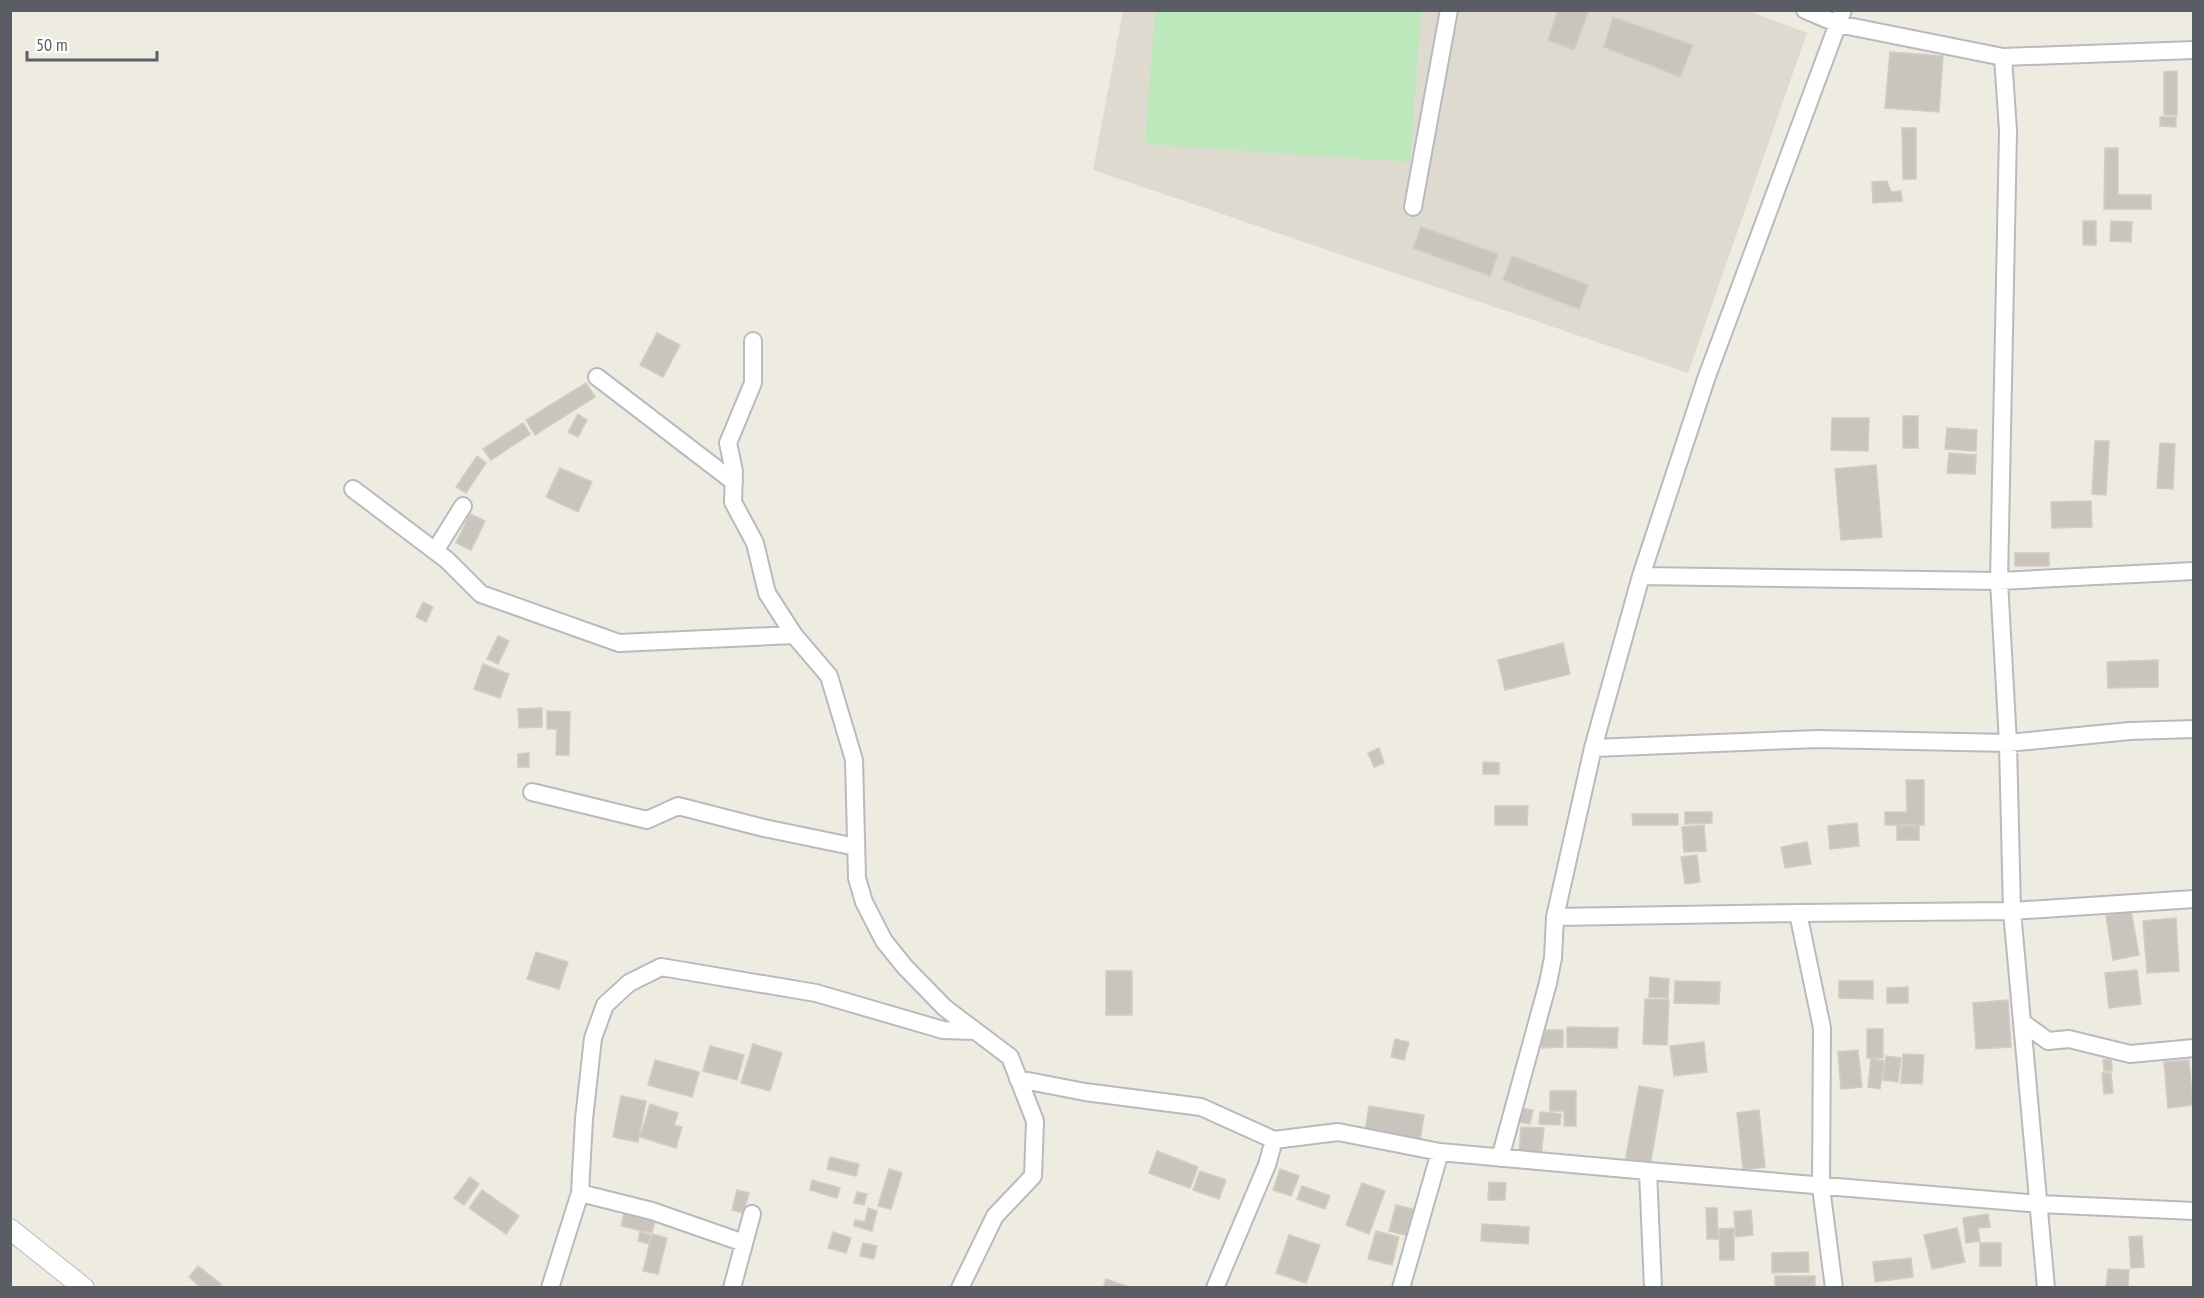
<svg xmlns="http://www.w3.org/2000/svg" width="2204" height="1298" viewBox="0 0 2204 1298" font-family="'PT Sans Narrow',sans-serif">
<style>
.education{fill:#dedad0}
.green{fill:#bde8bb}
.building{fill:#c9c5be;stroke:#d3ccbf;stroke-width:1.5}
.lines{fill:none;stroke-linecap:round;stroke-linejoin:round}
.minor-casing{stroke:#b7babf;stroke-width:20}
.tertiary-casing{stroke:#b7babf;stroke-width:22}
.minor{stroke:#fff;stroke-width:16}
.tertiary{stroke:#fff;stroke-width:20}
</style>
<rect width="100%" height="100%" fill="#eeebe1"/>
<path class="education" d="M1747,10L1807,33L1688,373L1093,170L1123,11Z"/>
<path class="green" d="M1155,11H1421L1410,162L1145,144Z"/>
<path class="building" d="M1558,10H1582L1588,12L1574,50L1548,40Z
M1613,17L1693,45L1680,77L1604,47Z
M1890,52L1943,56L1939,112L1885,108Z
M2177,71V115H2164V72Z
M2160,117H2176V127L2160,126Z
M1902,128H1916V179H1903Z
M2105,148H2118V195H2151V209H2104Z
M1887,181L1891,192L1901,191L1902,201L1873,203L1872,182Z
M2083,221H2096V245H2083Z
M2111,221L2132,222L2131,242L2110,241Z
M1421,227L1498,254L1490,276L1413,248Z
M1512,256L1588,285L1579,309L1503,280Z
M657,333L680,345L663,377L640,365Z
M586,383L595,397L535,435L526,420Z
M578,414L587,420L578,437L568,432Z
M1903,416H1918V448H1903Z
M1832,418H1869L1868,451L1831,450Z
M523,423L530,434L491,460L483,449Z
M1947,428L1977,430L1976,451L1945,449Z
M2095,441H2109L2106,495L2092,494Z
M2160,443L2175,444L2173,489L2157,488Z
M1949,453L1976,455L1975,474L1947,473Z
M477,456L486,463L466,493L456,487Z
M1876,465L1882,537L1841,540L1835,469Z
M560,468L592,482L578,512L546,497Z
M2091,501L2092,527L2052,528L2051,502Z
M470,514L485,521L471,550L456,543Z
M2015,553H2049V566H2015Z
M423,602L433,607L426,622L416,617Z
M498,636L509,641L498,664L487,659Z
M1563,643L1570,674L1505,690L1498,660Z
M2158,660V687L2108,688L2107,662Z
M483,664L509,674L500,698L474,689Z
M542,708V727L519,728L518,709Z
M547,711L570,712L569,755H556L557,729H547Z
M1379,748L1384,763L1374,767L1368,753Z
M529,753V767H518V754Z
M1483,762L1499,763V774H1483Z
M1906,780H1924V825H1885V812H1907Z
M1495,806H1528L1527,825H1495Z
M1685,812H1712V823L1685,824Z
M1632,814H1678V825H1633Z
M1857,823L1859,846L1830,849L1828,826Z
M1704,825L1706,851L1684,852L1682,827Z
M1897,826H1919V840H1897Z
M1807,842L1811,864L1785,868L1781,847Z
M1697,855L1700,882L1685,884L1681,857Z
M2131,911L2139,955L2113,960L2106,916Z
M2176,918L2179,971L2147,973L2143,921Z
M536,952L568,962L559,989L527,979Z
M2137,970L2141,1004L2109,1008L2105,973Z
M1106,971H1132V1015H1106Z
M1650,977L1669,979L1668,998L1649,997Z
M1675,981L1720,982L1719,1004L1674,1003Z
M1839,981H1873V999L1839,998Z
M1908,987V1003H1887V988Z
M1645,999L1669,1000L1667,1045L1643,1044Z
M2008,1000L2011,1047L1976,1049L1973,1003Z
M1567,1027L1618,1028L1617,1048L1567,1047Z
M1867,1029H1883V1058H1867Z
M1541,1030H1563V1047L1542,1048Z
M1395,1039L1409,1042L1404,1060L1391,1057Z
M1704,1042L1707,1072L1674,1076L1670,1046Z
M753,1044L782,1053L770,1091L741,1083Z
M710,1046L744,1055L737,1080L703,1071Z
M1858,1050L1862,1087L1841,1089L1838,1052Z
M1903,1054L1924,1055L1922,1084L1901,1083Z
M1886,1056L1901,1058L1898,1082L1883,1080Z
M1871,1059L1884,1061L1880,1089L1868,1087Z
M2111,1059L2112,1071H2104L2103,1060Z
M655,1060L699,1072L692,1097L648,1085Z
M2189,1060L2193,1105L2168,1108L2164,1062Z
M2102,1073H2111L2113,1093L2104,1094Z
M1639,1086L1663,1090L1650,1166L1625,1162Z
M1550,1091H1576V1126H1564V1111H1550Z
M621,1096L646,1101L638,1142L613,1137Z
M650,1104L678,1113L674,1125L682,1127L676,1148L640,1137Z
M1369,1106L1424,1115L1420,1141L1365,1132Z
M1521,1108L1533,1110L1530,1124L1518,1122Z
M1759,1110L1765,1167L1743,1170L1737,1113Z
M1540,1112L1561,1114L1560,1125L1539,1124Z
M1521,1127L1544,1128L1541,1157L1519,1155Z
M1157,1151L1198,1167L1190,1188L1149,1173Z
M830,1157L859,1164L856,1176L827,1169Z
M889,1169L902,1173L891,1209L878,1206Z
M1280,1169L1299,1176L1291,1196L1273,1190Z
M1200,1171L1226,1180L1219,1199L1193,1190Z
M470,1177L479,1184L464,1205L454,1198Z
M812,1180L840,1188L837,1198L810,1190Z
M1489,1182L1506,1183L1505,1200H1488Z
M1362,1183L1385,1191L1369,1234L1346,1225Z
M1302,1186L1330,1196L1325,1209L1297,1199Z
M482,1190L519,1216L506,1234L469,1208Z
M737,1190L749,1193L743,1213L732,1210Z
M857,1192L867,1194L864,1205L854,1203Z
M1396,1205L1417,1210L1409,1236L1389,1231Z
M868,1208L877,1211L872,1231L854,1226L855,1220L865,1222Z
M1706,1208H1717L1718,1239H1707Z
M625,1210L656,1217L652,1233L621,1226Z
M1751,1210L1753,1235L1736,1237L1734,1212Z
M1988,1214L1990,1227L1978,1228L1980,1241L1966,1243L1963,1218Z
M1482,1224L1529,1227L1528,1244L1481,1241Z
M1734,1228V1260H1720L1719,1229Z
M1957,1228L1965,1262L1932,1269L1924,1235Z
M1376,1231L1399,1237L1392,1265L1368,1259Z
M640,1232L651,1235L649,1244L638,1241Z
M833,1232L851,1238L846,1253L828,1248Z
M652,1234L667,1238L658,1274L643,1271Z
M1289,1235L1320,1245L1306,1283L1276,1273Z
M2142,1236L2144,1267L2131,1268L2129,1237Z
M863,1243L877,1246L874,1259L860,1256Z
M1980,1243H2001V1266H1980Z
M1808,1252L1809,1272L1772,1273V1253Z
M1911,1258L1913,1277L1875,1282L1873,1262Z
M198,1266L221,1284L218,1288H201L189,1277Z
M2108,1269L2129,1270L2128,1288H2106Z
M1775,1276H1815V1288H1775Z
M1106,1279L1132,1288H1103Z"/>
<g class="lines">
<defs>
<path id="minor" d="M1805,10L1838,24L2003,57L2194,50
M2003,57L2008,131L1999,581L2008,743L2012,911L2046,1288
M1413,207L1449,10
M753,341V383L728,443L734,471L733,502L755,543L767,593L794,635L829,676L854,760L857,878L864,902L884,941L905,967L945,1008L1010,1057L1035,1121L1033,1176L995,1216L960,1288
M597,377L734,482
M353,489L447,560L481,594L619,643L794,635
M435,551L463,506
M1641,576L1999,581L2194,571
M1593,748L1818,739L2008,743L2130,731L2194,729
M532,792L647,820L678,806L764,828L856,847
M1555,917L1798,913
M2022,1022L2048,1041L2069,1039L2130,1054L2194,1048
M1018,1079L1085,1092L1201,1107L1274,1140L1338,1132L1440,1152L1648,1171L1653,1288
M1500,1158L1548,983L1553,958L1555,917L1593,748L1641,576L1706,379L1843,10
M1648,1171L2039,1204L2194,1211
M580,1193L652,1211L744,1243
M550,1288L580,1193L584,1119L593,1038L605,1005L629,983L661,967L816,993L943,1030L975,1031
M732,1288L752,1214
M1215,1288L1267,1165L1274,1140
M1401,1288L1440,1152
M1834,1288L1821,1187L1822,1028L1798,913L2012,911L2194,899"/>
<path id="tertiary" d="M10,1229L84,1288"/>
</defs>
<use href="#minor" class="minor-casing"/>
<use href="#tertiary" class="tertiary-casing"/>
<use href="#minor" class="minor"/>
<use href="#tertiary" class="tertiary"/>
</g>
<rect width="2204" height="1298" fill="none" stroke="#5a5e64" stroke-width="24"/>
<path d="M27 51v9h130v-9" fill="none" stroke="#5a5e64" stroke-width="3"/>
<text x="36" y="51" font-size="18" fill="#5a5e64" stroke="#ffffff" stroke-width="4.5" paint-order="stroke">50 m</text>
</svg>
